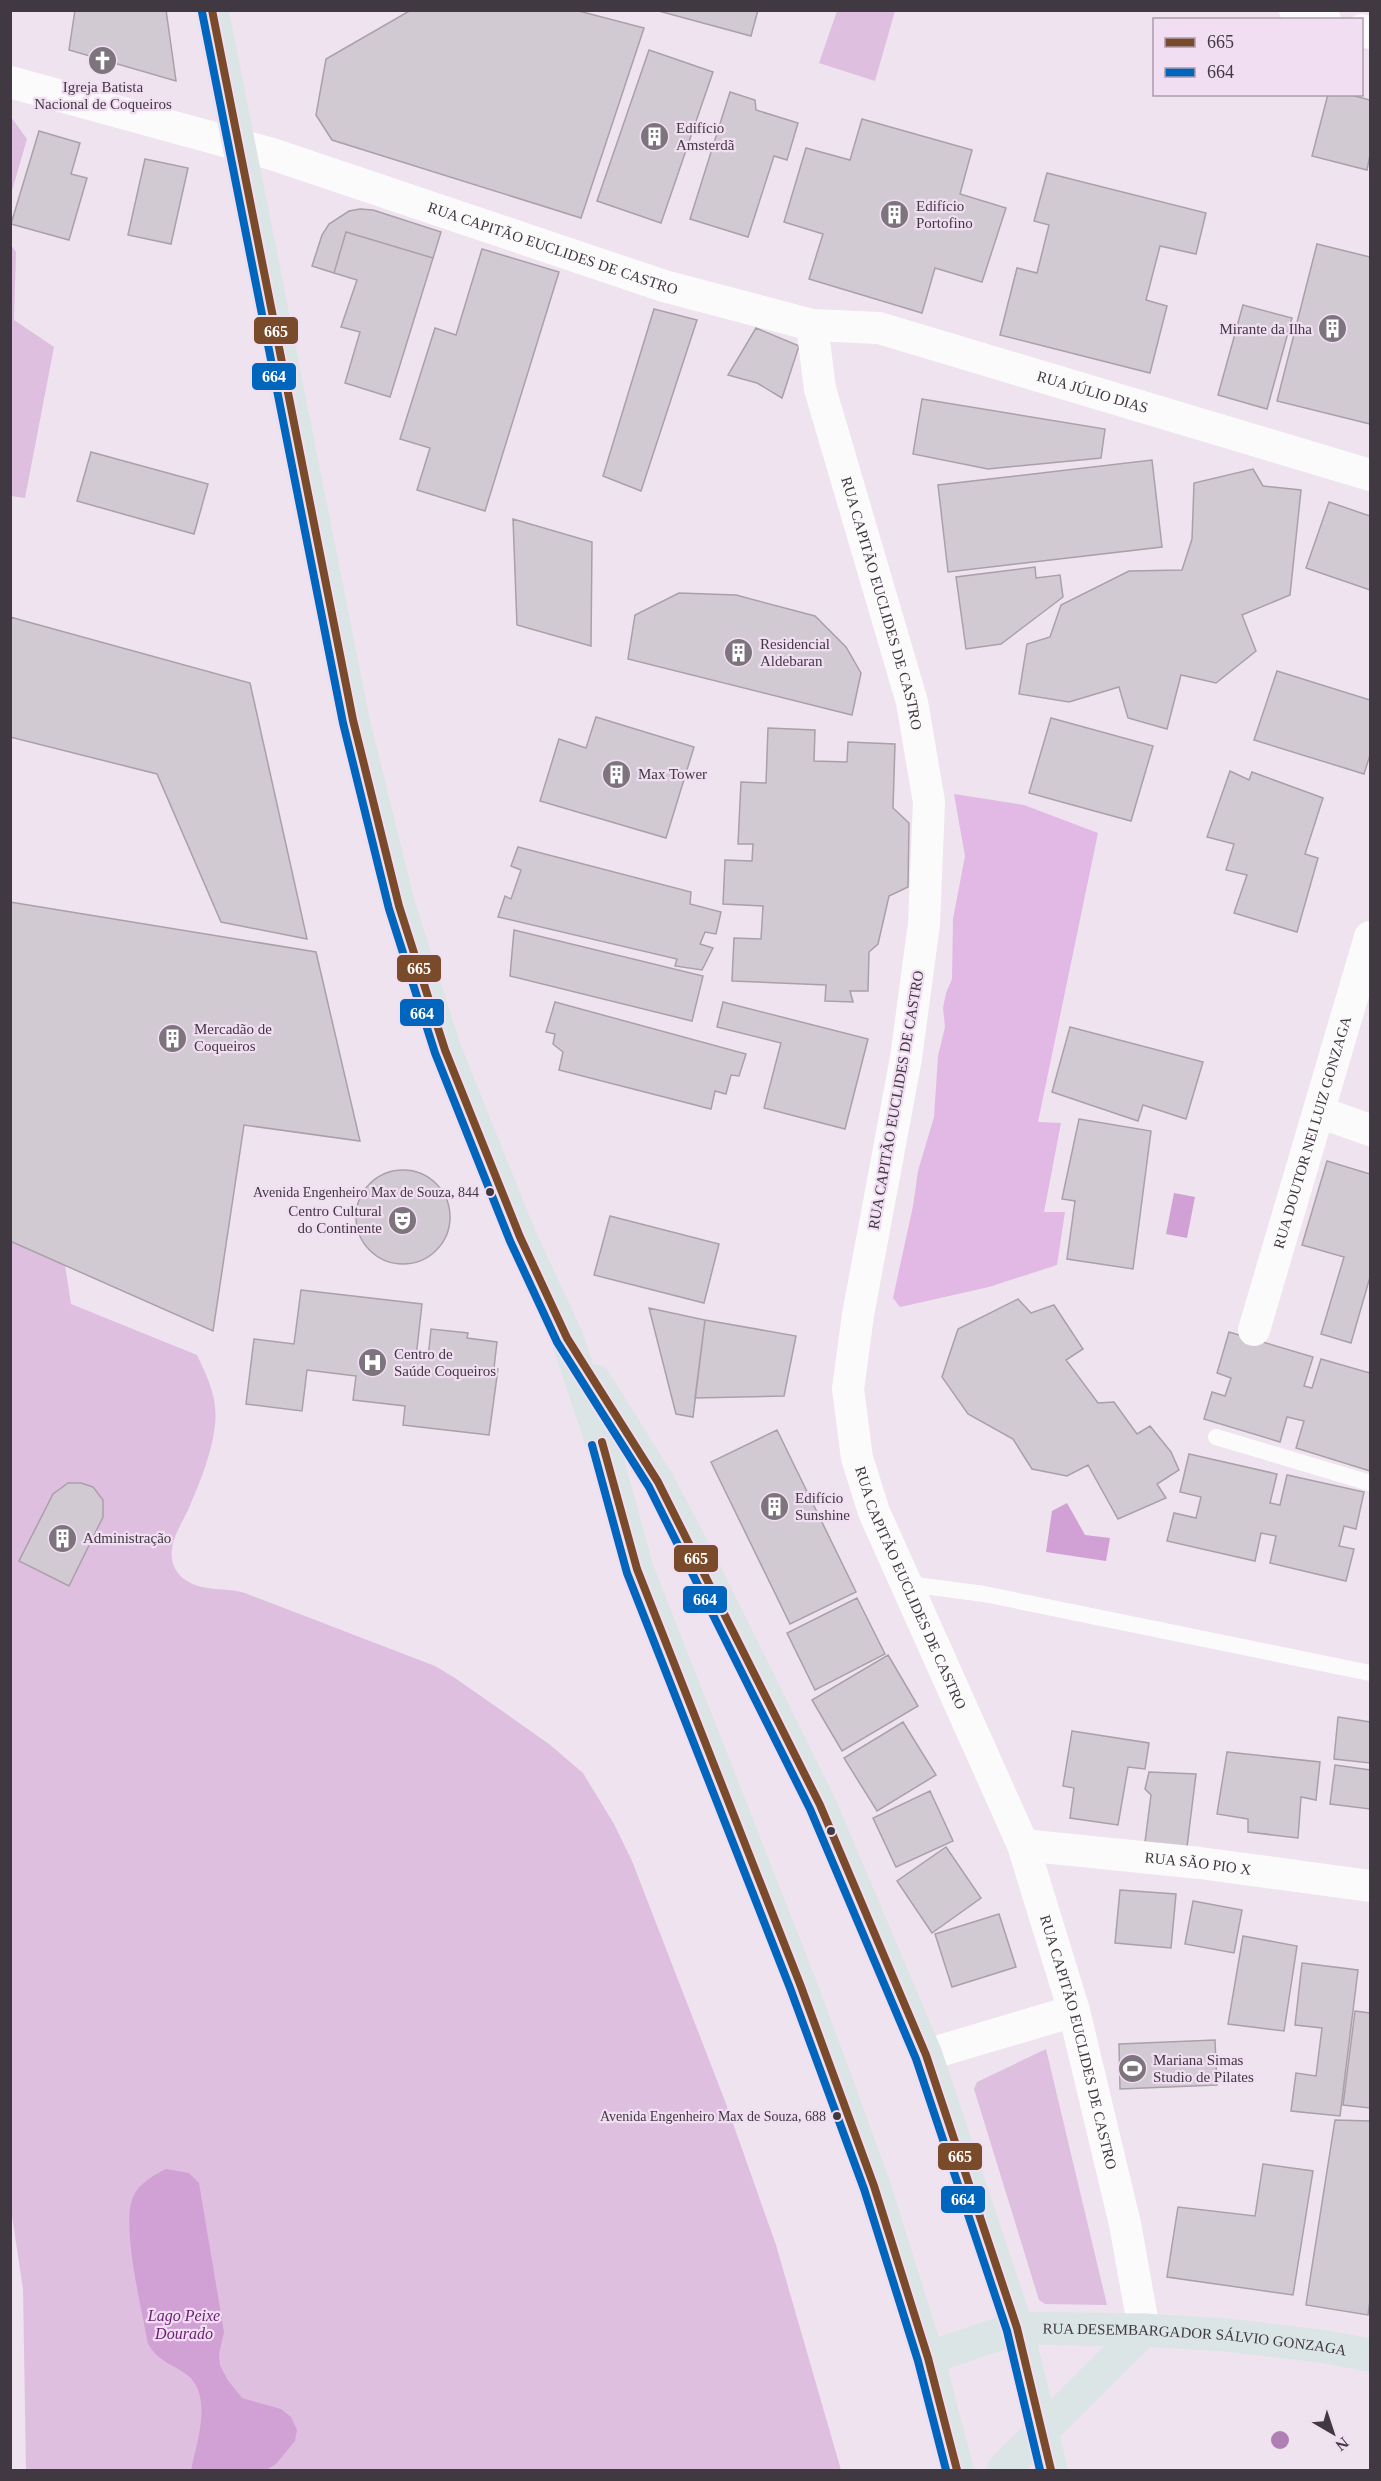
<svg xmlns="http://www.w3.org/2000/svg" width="1381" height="2481" viewBox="0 0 1381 2481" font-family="Georgia,serif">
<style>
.green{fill:#dfbfe0}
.forest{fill:#e1b9e4}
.water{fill:#d1a0d4}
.building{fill:#d2cad2;stroke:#a9a0a9;stroke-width:1.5}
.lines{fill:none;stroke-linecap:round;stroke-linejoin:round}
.lane{stroke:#fcfbfc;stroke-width:16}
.street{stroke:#fcfbfc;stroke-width:32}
.primary{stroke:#dbe5e6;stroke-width:33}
.bus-1-casing{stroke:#f2def3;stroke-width:12}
.bus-2-casing{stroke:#f2def3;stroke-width:12}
.bus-1{stroke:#7a4b2a;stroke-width:8}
.bus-2{stroke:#0065bd;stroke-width:8}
.tree{fill:#ae7fb2}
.bus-dot{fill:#413941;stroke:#f2def3;stroke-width:2}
.labels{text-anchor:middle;stroke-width:4.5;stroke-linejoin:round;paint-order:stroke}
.bus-label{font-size:14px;fill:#413941;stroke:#f2def3;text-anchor:end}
.poi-label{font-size:15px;fill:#413941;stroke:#f2def3;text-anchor:start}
.street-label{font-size:15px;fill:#413941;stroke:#f2def3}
.water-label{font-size:16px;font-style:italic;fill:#6b1e72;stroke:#f2def3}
.line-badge{stroke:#f2def3;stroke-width:2}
.badge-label{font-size:16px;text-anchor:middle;font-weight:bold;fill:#fff}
</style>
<rect width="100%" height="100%" fill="#eee3ee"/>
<path class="green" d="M837,11H895L875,81L819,63Z
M11,117L27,139L11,194Z
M11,245L16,252L14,320L54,347L25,498L11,496Z
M10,1241L65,1265L71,1304L197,1355C208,1378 218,1399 215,1425C212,1453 200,1482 189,1508C183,1521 173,1536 172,1550C170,1563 176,1574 187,1581C205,1592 225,1587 245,1593L435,1666L455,1678L549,1744L583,1773L614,1824L632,1861L725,2101L776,2245L841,2470H26L23,2289L10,2203Z
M1046,2049L1107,2305L1045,2304L1039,2300L974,2089L977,2082Z"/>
<path class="forest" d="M954,794L1024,805L1098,833L1038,1122L1061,1123L1044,1212H1065L1057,1265L989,1287L900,1307L893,1298L913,1206L918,1171L934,1117L938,1056L945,1027L943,1008L946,993L952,979L953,919L965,856Z"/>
<path class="water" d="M1174,1193L1195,1197L1187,1238L1166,1234Z
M1067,1503L1085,1535L1110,1538L1106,1561L1046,1552L1052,1511Z
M166,2169L189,2173L199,2183L224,2332L219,2354L220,2365L227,2379L242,2398L281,2409L291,2417L297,2430L295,2441L276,2464L266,2470H191C197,2441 215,2391 183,2372C167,2362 158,2360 148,2344C142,2310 122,2230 132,2200C136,2186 153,2175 166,2169Z"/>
<path class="building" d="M75,10H166L176,81L69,50Z
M411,10H575L644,28L581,218L332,140L316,115L326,59Z
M655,10H758L751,36Z
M649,50L713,72L661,223L597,201Z
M730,92L755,100L756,110L798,123L787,160L774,156L748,237L690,219Z
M1328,94H1347L1370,100V155L1367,170L1312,156Z
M862,119L972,150L960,194L1006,208L982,282L935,268L922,313L809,279L823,234L784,222L806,148L850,160Z
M39,131L80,143L71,174L87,178L69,240L11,224Z
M145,159L188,168L171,244L128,235Z
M1047,173L1206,213L1196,254L1160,246L1146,300L1167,306L1150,373L1000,335L1017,268L1037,273L1049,225L1034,221Z
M360,209L373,210L441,232L433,258L346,232L334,273L312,266L322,235L329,224L349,211Z
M346,232L433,258L390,397L345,383L360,332L341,327L357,280L334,273Z
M1317,244L1370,257V424L1277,401Z
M482,249L559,272L485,511L417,490L430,448L400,439L435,328L456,335Z
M1243,305L1292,318L1267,409L1218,395Z
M654,309L697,320L641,491L603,476Z
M756,328L799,346L782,398L757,383L728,375Z
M922,399L1105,429L1101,458L988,469L913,454Z
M91,452L208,484L194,534L77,501Z
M1152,460L1162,547L948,572L938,485Z
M1253,469L1263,486L1301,490L1290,595L1242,615L1256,651L1216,683L1181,675L1167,729L1128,718L1119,687L1069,702L1019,694L1027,644L1050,637L1061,605L1129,571L1182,570L1192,539L1194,483Z
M1329,502L1370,516V590L1306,568Z
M513,519L592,542L591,646L517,625Z
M1035,567L1036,578L1060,575L1063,597L1001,644L966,649L956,577Z
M679,593L736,595L815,616L846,647L861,673L852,715L628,659L635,615Z
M10,617L250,683L307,939L221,922L157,774L10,737Z
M1277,671L1370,700V755L1364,774L1254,740Z
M596,717L694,747L666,838L540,801L559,739L586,748Z
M1051,718L1153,746L1131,821L1029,793Z
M768,728L815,730L814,761L847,762L848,742L895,744L893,808L909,823L908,887L889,896L878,944L869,952L868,991H850L853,1002L825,1001L826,985L732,981L734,938L761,939L763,906L723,904L725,860L752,861L753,844H738L741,782L766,783Z
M1230,771L1249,780L1252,772L1323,798L1305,854L1318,858L1297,932L1234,913L1247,875L1226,870L1234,844L1207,837Z
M518,847L691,892L690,904L721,912L716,934L705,932L700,944L713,948L702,970L675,966L677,959L498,917L505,896L511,899L521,870L511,866Z
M10,902L316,952L360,1141L244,1125L213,1331L10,1241Z
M514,930L703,976L692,1021L510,976Z
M555,1002L746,1054L739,1076L731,1075L726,1094L715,1091L711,1109L559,1070L563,1052L553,1044L555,1034L546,1032Z
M723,1002L868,1039L845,1129L764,1108L781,1043L717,1027Z
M1070,1027L1203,1062L1186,1119L1143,1105L1138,1121L1052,1092Z
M1079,1119L1151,1131L1133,1269L1067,1259L1075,1201L1062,1199Z
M1327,1161L1370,1174V1277L1351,1343L1321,1334L1344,1257L1302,1245Z
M356 1217a47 47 0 1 1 94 0a47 47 0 1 1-94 0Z
M610,1216L719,1244L704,1303L594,1275Z
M301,1290L422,1304L416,1357L428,1358L431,1329L468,1333L467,1338L497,1342L494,1368L498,1369L489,1435L403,1425L405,1406L353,1400L356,1376L307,1370L302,1411L246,1404L254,1339L294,1344Z
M1018,1299L1031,1313L1054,1305L1083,1349L1066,1360L1098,1403L1114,1402L1137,1434L1150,1426L1171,1452L1179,1470L1157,1484L1166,1498L1118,1519L1088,1465L1067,1476L1032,1469L1013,1439L968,1414L942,1377L958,1329Z
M649,1308L705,1320L693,1417L676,1414Z
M705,1320L796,1336L784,1396L695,1398Z
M1229,1332L1313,1357L1304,1386L1312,1388L1321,1359L1370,1373V1471L1296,1448L1304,1421L1287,1417L1280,1442L1204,1419L1212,1392L1225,1396L1231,1378L1217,1373Z
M777,1430L856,1592L790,1624L711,1462Z
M1189,1454L1277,1474L1270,1503L1280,1505L1287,1475L1364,1492L1356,1529L1344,1526L1339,1546L1354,1549L1346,1581L1270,1563L1276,1536L1261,1533L1255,1561L1167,1541L1174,1513L1196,1518L1201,1497L1180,1492Z
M68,1483H81L93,1487L103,1500V1517L69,1586L19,1561L53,1494Z
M857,1598L885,1654L815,1690L787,1633Z
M888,1655L918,1706L842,1751L812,1700Z
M1338,1717L1370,1722V1763L1334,1759Z
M903,1722L936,1775L877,1811L844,1758Z
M1072,1731L1149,1743L1145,1769L1128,1767L1118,1825L1070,1818L1074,1788L1063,1786Z
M1227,1752L1320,1762L1316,1800L1301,1797L1298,1838L1248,1832V1819L1217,1814Z
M1335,1765L1370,1770V1809L1330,1804Z
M1149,1772L1196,1774L1187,1847L1145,1842L1151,1795L1145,1789Z
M930,1791L953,1841L896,1867L873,1818Z
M946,1847L981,1898L932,1933L897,1881Z
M1120,1890L1176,1894L1171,1948L1115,1943Z
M1193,1901L1242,1910L1234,1953L1185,1944Z
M999,1914L1016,1967L952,1987L935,1934Z
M1243,1936L1297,1946L1284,2031L1228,2024Z
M1302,1963L1358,1970L1340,2116L1291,2111L1296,2073L1316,2076L1322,2028L1295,2025Z
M1355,2011L1370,2013V2108L1343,2105Z
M1215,2040L1217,2085L1120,2089L1119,2044Z
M1335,2120L1370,2121V2300L1368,2315L1306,2305Z
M1263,2164L1313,2171L1293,2295L1167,2277L1178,2207L1255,2216Z"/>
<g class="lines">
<path class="lane" d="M1216,1437L1370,1483
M908,1584L984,1594L1370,1673"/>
<g class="street">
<path d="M1295,10L1325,20"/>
<path d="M1362,30L1370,33"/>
<path id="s1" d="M10,82L272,154L664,286L812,325L820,389L912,702L929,802L924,924L906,1058L858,1315L848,1389L857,1458L874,1512L1023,1845L1074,2011L1125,2224L1144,2330"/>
<path id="s2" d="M812,325L879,328L1370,475"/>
<path d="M1319,1112L1370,1130"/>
<path id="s3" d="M1254,1330L1370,937"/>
<path id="s4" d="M1023,1845L1200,1863L1370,1886"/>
<path d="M926,2055L1074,2011"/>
</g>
<g class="primary">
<path d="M212,10L353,720L399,906L445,1050L520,1237L567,1338L603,1445L637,1569L800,1984L840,2092L874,2186L928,2358L957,2470"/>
<path d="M595,1381L658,1482L696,1554L820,1805L926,2055L1017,2328L1051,2470"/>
<path id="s5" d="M928,2358L1017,2328L1144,2330L1227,2335L1320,2346L1370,2355"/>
<path d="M1003,2470L1144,2330"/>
</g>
<defs>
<path id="bus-1" d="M212,10L353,720L399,906L445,1050L520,1237L567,1338L658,1482L820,1805L926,2055L1017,2328L1051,2470
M602,1442L637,1569L800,1984L874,2186L928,2358L957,2470"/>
<path id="bus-2" d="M202,12L343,723L389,909L435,1053L510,1241L557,1342L649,1487L810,1809L916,2059L1007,2331L1040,2470
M592,1445L627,1573L790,1988L864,2189L918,2361L946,2470"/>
</defs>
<use href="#bus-1" class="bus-1-casing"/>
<use href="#bus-2" class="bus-2-casing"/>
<use href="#bus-1" class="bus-1"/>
<use href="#bus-2" class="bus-2"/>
</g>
<circle class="tree" cx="1280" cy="2440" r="9"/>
<defs>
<symbol id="church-disc" viewBox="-11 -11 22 22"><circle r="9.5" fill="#7e747e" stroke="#f2def3"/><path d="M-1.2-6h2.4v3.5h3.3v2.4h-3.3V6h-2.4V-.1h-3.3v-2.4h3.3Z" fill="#fff"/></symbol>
<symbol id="building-disc" viewBox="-11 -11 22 22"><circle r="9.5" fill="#7e747e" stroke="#f2def3"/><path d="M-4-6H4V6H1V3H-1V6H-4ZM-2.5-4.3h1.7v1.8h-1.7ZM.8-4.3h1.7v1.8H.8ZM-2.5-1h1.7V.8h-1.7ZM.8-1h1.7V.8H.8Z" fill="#fff"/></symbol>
<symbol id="theatre-disc" viewBox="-11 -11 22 22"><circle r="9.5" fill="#7e747e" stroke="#f2def3"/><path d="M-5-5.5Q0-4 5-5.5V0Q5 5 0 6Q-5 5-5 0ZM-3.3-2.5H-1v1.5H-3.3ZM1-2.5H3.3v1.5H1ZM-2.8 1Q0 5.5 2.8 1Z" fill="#fff"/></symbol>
<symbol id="hospital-disc" viewBox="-11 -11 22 22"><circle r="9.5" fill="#7e747e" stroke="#f2def3"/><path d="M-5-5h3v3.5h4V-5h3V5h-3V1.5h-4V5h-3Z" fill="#fff"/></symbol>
<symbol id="stadium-disc" viewBox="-11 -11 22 22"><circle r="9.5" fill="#7e747e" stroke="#f2def3"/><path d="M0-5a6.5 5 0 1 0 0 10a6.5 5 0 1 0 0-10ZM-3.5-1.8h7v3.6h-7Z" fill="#fff"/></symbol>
</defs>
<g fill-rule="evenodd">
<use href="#church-disc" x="86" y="44" width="33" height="33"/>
<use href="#building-disc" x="638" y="120" width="33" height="33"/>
<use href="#building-disc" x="878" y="198" width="33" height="33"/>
<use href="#building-disc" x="1316" y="312" width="33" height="33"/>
<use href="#building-disc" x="722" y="636" width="33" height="33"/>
<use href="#building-disc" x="600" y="758" width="33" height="33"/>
<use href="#building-disc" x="156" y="1022" width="33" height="33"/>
<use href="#theatre-disc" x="386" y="1204" width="33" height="33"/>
<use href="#hospital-disc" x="356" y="1346" width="33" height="33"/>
<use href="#building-disc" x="758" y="1490" width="33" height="33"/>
<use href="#building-disc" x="46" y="1522" width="33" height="33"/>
<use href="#stadium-disc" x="1116" y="2052" width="33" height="33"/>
</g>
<g class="bus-dot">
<circle cx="490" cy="1192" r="5"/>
<circle cx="831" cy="1831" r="5"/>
<circle cx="837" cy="2116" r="5"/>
</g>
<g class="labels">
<g class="bus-label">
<text x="479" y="1197">Avenida Engenheiro Max de Souza, 844</text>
<text x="826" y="2121">Avenida Engenheiro Max de Souza, 688</text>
</g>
<g class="poi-label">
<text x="103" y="92" text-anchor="middle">Igreja Batista<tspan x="103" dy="17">Nacional de Coqueiros</tspan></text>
<text x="676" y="133">Edifício<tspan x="676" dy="17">Amsterdã</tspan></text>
<text x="916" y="211">Edifício<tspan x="916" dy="17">Portofino</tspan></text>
<text x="1312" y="334" text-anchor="end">Mirante da Ilha</text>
<text x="760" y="649">Residencial<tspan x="760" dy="17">Aldebaran</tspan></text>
<text x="638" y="779">Max Tower</text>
<text x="194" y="1034">Mercadão de<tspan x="194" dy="17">Coqueiros</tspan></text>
<text x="382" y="1216" text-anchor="end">Centro Cultural<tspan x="382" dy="17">do Continente</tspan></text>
<text x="394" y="1359">Centro de<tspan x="394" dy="17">Saúde Coqueiros</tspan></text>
<text x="795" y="1503">Edifício<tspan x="795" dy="17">Sunshine</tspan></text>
<text x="83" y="1543">Administração</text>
<text x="1153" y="2065">Mariana Simas<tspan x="1153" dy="17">Studio de Pilates</tspan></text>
</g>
<g class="street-label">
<text dy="5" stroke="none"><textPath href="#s1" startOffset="568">RUA CAPITÃO EUCLIDES DE CASTRO</textPath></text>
<text dy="5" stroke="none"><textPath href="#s2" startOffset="290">RUA JÚLIO DIAS</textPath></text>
<text dy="5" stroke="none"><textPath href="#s1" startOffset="1126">RUA CAPITÃO EUCLIDES DE CASTRO</textPath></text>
<text transform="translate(896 1100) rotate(-80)" y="5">RUA CAPITÃO EUCLIDES DE CASTRO</text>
<text dy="5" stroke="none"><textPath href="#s3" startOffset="206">RUA DOUTOR NEI LUIZ GONZAGA</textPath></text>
<text dy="5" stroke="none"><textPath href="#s1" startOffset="2134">RUA CAPITÃO EUCLIDES DE CASTRO</textPath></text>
<text dy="5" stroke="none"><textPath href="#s4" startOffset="176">RUA SÃO PIO X</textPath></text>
<text dy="5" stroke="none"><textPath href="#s1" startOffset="2620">RUA CAPITÃO EUCLIDES DE CASTRO</textPath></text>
<text dy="5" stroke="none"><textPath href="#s5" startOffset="272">RUA DESEMBARGADOR SÁLVIO GONZAGA</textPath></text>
</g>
<g class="water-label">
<text x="184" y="2321">Lago Peixe<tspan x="184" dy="18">Dourado</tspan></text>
</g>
</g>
<g class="line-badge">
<rect x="253" y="316" width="46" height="29" rx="6" fill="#7a4b2a"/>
<rect x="251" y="362" width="46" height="29" rx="6" fill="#0065bd"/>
<rect x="396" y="954" width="46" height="29" rx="6" fill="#7a4b2a"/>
<rect x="399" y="998" width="46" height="29" rx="6" fill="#0065bd"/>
<rect x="673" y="1544" width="46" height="29" rx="6" fill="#7a4b2a"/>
<rect x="682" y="1585" width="46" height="29" rx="6" fill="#0065bd"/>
<rect x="937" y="2142" width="46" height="29" rx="6" fill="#7a4b2a"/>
<rect x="940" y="2185" width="46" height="29" rx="6" fill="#0065bd"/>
</g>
<g class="badge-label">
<text x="276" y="337">665</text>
<text x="274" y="382">664</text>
<text x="419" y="974">665</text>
<text x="422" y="1019">664</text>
<text x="696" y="1564">665</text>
<text x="705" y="1605">664</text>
<text x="960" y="2162">665</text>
<text x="963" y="2205">664</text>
</g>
<rect width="1381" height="2481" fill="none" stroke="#413941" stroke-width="24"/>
<rect x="1153" y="18" width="210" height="78" fill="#f2def3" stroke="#ab9cac" stroke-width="1.5"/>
<rect x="1165" y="38" width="30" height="9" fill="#7a4b2a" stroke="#ab9cac" stroke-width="1.5"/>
<text x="1207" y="48" font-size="18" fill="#413941">665</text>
<rect x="1165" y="68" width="30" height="9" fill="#0065bd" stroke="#ab9cac" stroke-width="1.5"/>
<text x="1207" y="78" font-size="18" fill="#413941">664</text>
<g transform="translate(1333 2433) rotate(141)" stroke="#f2def3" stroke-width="4.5" paint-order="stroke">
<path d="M0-4.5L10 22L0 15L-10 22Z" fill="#413941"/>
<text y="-9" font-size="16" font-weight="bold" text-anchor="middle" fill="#413941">N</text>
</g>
</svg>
